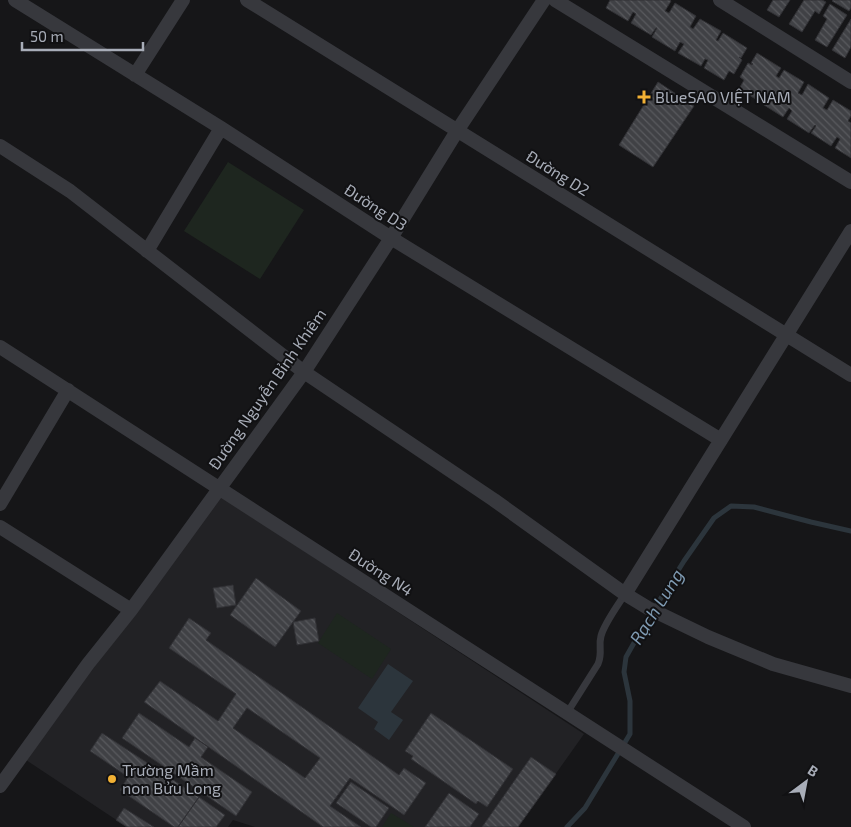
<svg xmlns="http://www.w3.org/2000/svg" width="851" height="827" viewBox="0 0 851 827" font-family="'Exo 2',sans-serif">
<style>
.built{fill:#222225}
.pitch{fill:#1e261f}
.water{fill:#2c353c}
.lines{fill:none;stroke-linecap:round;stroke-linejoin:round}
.stream{stroke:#2c353c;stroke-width:5}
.building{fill:url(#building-back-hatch);stroke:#303034;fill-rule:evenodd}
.service{stroke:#37383d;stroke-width:7}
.minor{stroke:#37383d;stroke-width:14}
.poi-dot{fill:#f2b134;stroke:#111113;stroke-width:2}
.labels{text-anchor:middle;stroke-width:4;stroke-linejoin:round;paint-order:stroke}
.poi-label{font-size:16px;fill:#a8adb8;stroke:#111113;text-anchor:start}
.street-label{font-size:16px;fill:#a8adb8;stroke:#111113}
.water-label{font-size:18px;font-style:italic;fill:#7f9bb3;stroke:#111113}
</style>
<defs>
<pattern id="building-back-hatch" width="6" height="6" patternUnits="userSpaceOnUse" patternTransform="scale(1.25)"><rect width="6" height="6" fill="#404145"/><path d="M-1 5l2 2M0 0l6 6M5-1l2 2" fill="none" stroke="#595a5e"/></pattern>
</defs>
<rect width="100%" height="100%" fill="#161618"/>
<path class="built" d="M220,496L584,734L518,827H255L233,820L228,827H127L26,760Z"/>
<path class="pitch" d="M228,162L304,210L260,279L184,231Z
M337,613L391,649L372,679L318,643Z
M391,813L414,827H382Z"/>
<path class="water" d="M388,664L413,681L391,712L403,720L389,740L374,729L378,722L358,708Z"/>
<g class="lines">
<path class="stream" d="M567,827L585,808L630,734V701L624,672L626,657L643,627L684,561L714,518L731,506L754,507L811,522L851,531"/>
</g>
<path class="building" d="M610,0H670L671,1L665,11L669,13L675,3L696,16L690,27L693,29L700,19L721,31L716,40L718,41L723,33L747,48L741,58L739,57L742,60L734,74L729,71L724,80L704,68L708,60L705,59L701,66L678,53L684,44L680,42L675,51L652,37L657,28H656L651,35L631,23L636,14L633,12L628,21L606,8Z
M773,0H790L779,17L767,10Z
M804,0H822L826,2L819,14L815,11L802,32L789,24Z
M833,0H851V8L849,11L832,1Z
M830,4L847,15L827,47L815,40L827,19L823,16Z
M851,19V47L845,58L832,50Z
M757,53L781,68L776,76L779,78L784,70L804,82L798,93L802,95L808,84L829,98L823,108L827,110L833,100L851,111V116L848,121L851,123V158L835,148L840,139L837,137L831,146L811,133L816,126L815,125L809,133L787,119L792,111L789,108L783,117L761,103L766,95L763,94L759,101L739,89L744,80L740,77L748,63L752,65L753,64L751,63Z
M658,82L694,106L653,167L619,145Z
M256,578L301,611L275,647L230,615Z
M233,585L236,605L217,608L213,588Z
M189,618L211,633L206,640L399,775L404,768L426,783L404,815L350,778L330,806L361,827H323L144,702L160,681L218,721L236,694L169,648ZM247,708L320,758L305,778L233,728Z
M315,618L319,641L297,645L293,622Z
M139,713L189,747L195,738L208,747L201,757L252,792L236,816L122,738Z
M431,713L513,769L487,807L478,801L476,804L411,759L413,756L405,751Z
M102,733L199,797L178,827H174L120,790L128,777L90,751Z
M531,757L556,774L518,827H482Z
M351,782L389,808L376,827H371L336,803Z
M449,793L479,814L470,827H425Z
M199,797L225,815L216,827H178Z
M124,808L154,827H127L116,820Z"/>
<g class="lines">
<path class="service" d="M567,713L598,664C603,652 598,647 601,636C604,624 618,605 625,594"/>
<path class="minor" d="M15,0L221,128L391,238L721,440
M247,0L851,375
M555,0L851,182
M720,0L851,82
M135,75L183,0
M0,146L70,191L304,372L494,500L625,594L648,608L708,637L773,664L851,686
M147,251L221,128
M0,347L744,827
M0,504L68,390
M0,527L131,610
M625,594L851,231
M0,786L88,664L131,610L304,372L391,238L457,131L544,0"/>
</g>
<g class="poi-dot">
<path d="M641.5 89.5h5v5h5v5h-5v5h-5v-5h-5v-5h5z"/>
<circle cx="112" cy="779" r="5"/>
</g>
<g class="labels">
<g class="poi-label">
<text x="655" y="103">BlueSAO VIỆT NAM</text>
<text x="122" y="776">Trường Mầm<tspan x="122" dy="18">non Bửu Long</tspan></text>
</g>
<g class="street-label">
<text transform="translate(558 173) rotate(32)" y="6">Đường D2</text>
<text transform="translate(376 207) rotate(33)" y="6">Đường D3</text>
<text transform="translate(267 389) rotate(-55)" y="6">Đường Nguyễn Bỉnh Khiêm</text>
<text transform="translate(381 572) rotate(33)" y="6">Đường N4</text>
</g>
<g class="water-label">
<text transform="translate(657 607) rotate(-58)" y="6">Rạch Lung</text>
</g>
</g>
<g transform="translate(806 782) rotate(32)" stroke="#111113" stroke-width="4" paint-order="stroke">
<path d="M0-4L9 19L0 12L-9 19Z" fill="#a8adb8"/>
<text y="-8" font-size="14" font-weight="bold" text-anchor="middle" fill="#a8adb8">B</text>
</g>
<path d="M22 42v8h121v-8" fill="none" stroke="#a8adb8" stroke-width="2.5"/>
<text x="30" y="42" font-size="15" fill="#a8adb8" stroke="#111113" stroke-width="4" paint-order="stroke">50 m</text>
</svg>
